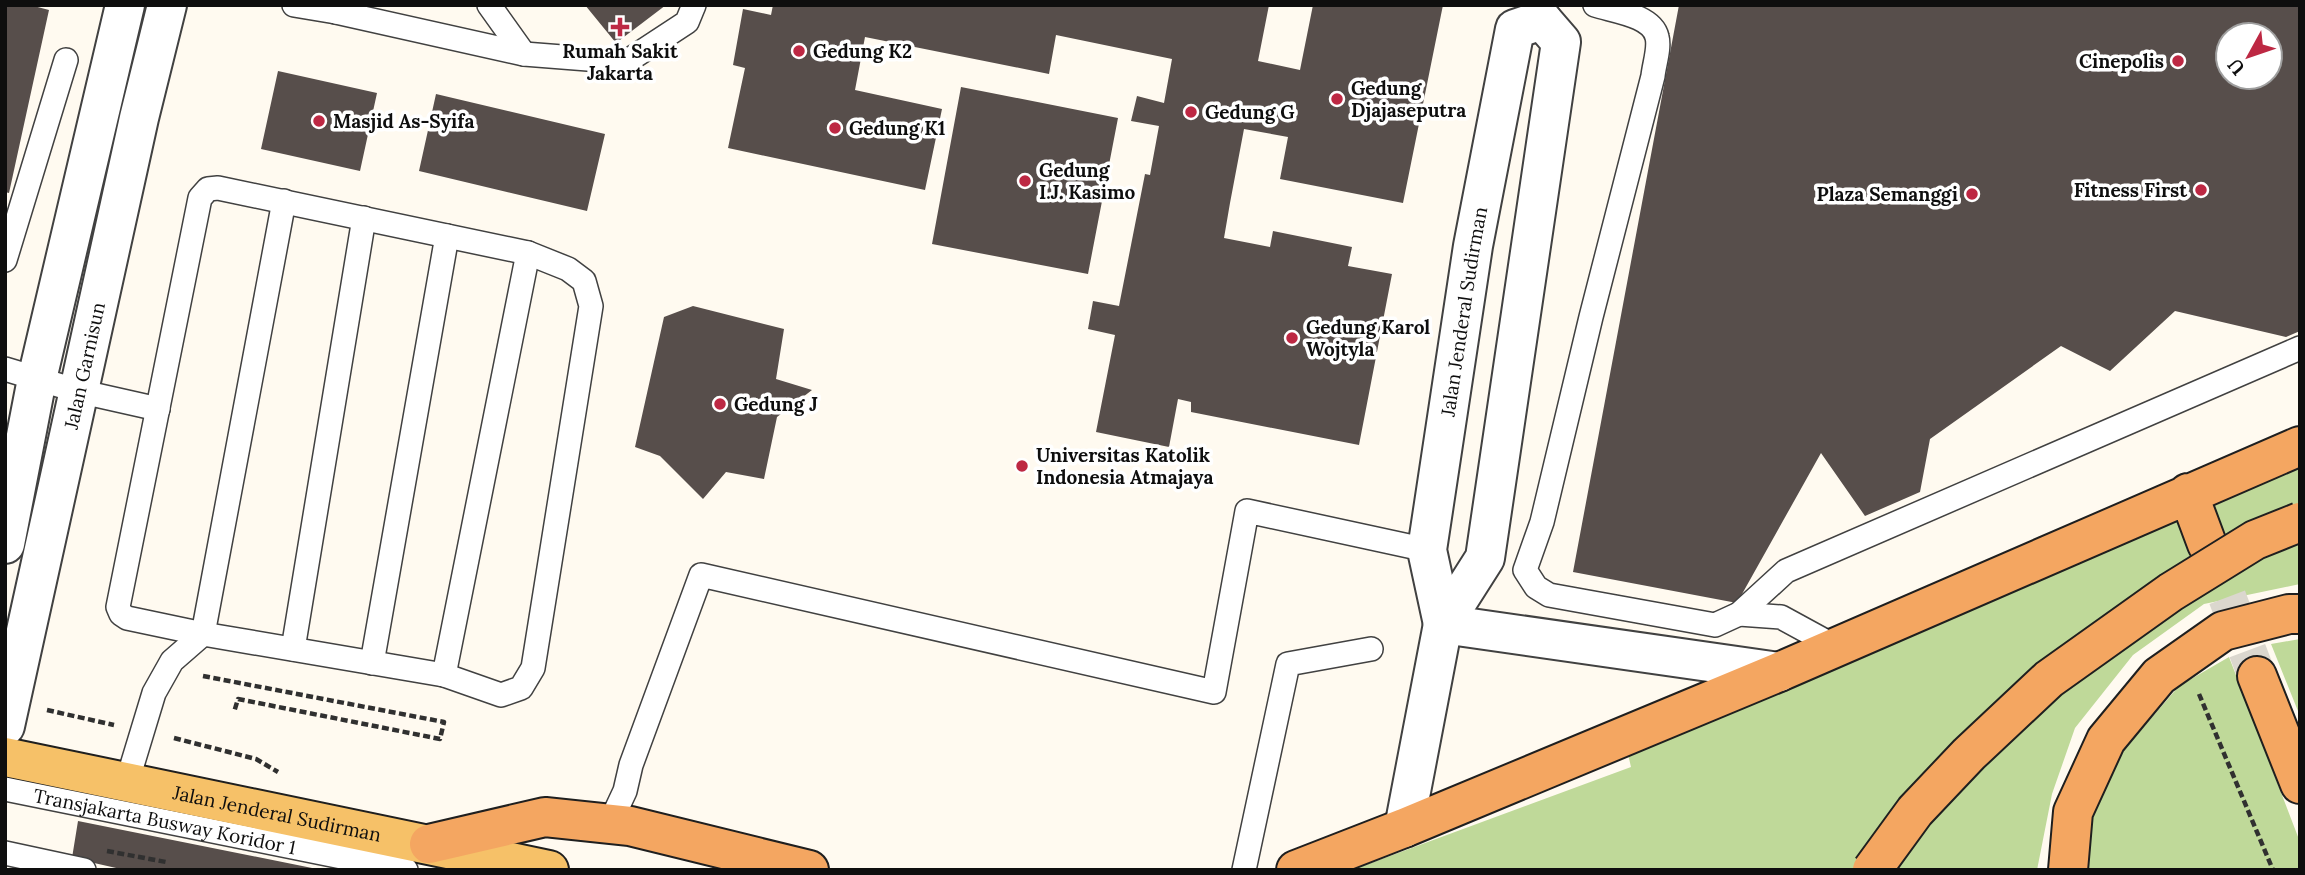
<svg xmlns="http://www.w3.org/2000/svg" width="2305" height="875" viewBox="0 0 2305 875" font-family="Lora,serif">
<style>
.forest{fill:#bfd999}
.building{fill:#574e4b;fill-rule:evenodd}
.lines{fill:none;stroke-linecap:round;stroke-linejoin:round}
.trunk-tunnel{stroke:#dbd7ce;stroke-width:38;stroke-dasharray:38 19;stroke-linecap:butt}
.service-casing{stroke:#414141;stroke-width:26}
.minor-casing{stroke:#414141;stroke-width:42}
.primary-casing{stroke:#1f1f1f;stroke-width:42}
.trunk-casing{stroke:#1f1f1f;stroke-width:42}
.path{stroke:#303030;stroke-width:4.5;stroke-dasharray:7 3.5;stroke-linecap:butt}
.service{stroke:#fff;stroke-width:23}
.minor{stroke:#fff;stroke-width:38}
.primary{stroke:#f6c168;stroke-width:38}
.trunk{stroke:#f4a661;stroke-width:38}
.trunk-bridge-casing{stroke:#1f1f1f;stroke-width:42;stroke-linecap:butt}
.trunk-bridge{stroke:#f4a661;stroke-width:38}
.poi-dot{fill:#bd2843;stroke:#fff;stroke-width:2.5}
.labels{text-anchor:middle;stroke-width:7;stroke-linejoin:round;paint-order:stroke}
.poi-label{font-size:19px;font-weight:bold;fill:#0e0e0e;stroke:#fff;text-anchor:start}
.street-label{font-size:19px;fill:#0e0e0e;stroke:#fff}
</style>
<rect width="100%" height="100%" fill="#fffaf0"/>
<path class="forest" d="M2300,446V584L2204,604L2133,655L2075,728L2052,794L2037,870H1352L1631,767L1624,737Z
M2300,639V716L2271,644Z
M2229,657L2300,842V870H2084L2091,822L2116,759L2179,686Z"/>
<path class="building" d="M5,5H30L49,10L9,193L5,192Z
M585,5H666L616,43Z
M773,5H1269L1258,61L1300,70L1313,5H1443L1403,203L1280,179L1288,137L1244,129L1230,203L1224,238L1270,247L1273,231L1352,247L1348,266L1392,274L1359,445L1191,412V402L1178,399L1169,447L1096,432L1115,335L1088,329L1093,301L1119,306L1145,174L1150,175L1159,126L1131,121L1137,96L1164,103L1172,59L1056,35L1049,74L865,37L855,90L942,109L925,190L728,148L745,68L733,65L743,9L771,15Z
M1679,5H2300V331L2286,337L2175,311L2110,371L2061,346L1930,439L1920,492L1865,516L1821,453L1737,603L1573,572ZM2228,35H2270V77H2228Z
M278,71L377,93L360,171L261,149Z
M961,87L1118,118L1088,274L932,244Z
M436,94L605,134L587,211L419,171Z
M693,306L784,329L776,379L812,390L777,417L764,479L726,472L703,499L660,456L635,447L664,317Z
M78,821L317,869L316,870H125L72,858Z"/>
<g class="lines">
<path class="trunk-tunnel" d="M2207,544L2257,676"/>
<defs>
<g id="service">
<path d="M294,5L336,12L337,5"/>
<path d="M489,5L524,54"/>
<path d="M1595,5C1613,11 1652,15 1657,37C1660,48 1654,65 1653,76L1591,317L1542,522L1525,570L1536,587L1549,595L1715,625L1739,614L1786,571L2300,348"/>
<path d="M336,12L524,54L626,62L687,22L694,5"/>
<path d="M218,188L528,253L568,269L584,281L591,306L533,668L521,688L501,695L444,675L203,634L127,618L121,614L118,607L200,198L208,189Z"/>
<path d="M5,260L66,60"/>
<path d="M5,369L78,391L158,409"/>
<path d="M1739,614L1781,617L1836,647"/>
<path d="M293,649L364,218"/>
<path d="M372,663L447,236"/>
<path d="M444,675L528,253"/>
<path d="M127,782L154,693L172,661L203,634L284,201"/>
<path id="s1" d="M5,789L406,870"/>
<path d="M610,823L625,791L631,765L701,575L1214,692L1247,511L1427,550"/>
<path d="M5,853L84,870"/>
<path d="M1244,870L1288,664L1371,649"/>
</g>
<g id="minor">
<path d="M5,544L37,379L125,5"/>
<path id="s2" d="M1443,624L1427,550L1473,246L1515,29L1542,20"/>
<path d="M1443,624L1779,672"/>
<path id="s3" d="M5,726L139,118L167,5"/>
<path d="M1404,828L1443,624L1485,558L1561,42L1542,20"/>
</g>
<g id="primary">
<path id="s4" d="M5,757L549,870"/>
</g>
<path id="trunk" d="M2188,493L2207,544
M2257,676L2300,784
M429,844L545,817L630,826L809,870
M1296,870L1404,828L1779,672L2300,446
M2068,870L2073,812L2106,740L2159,676L2223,631L2289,614H2300"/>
</defs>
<use href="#service" class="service-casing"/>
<use href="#minor" class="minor-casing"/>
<use href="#primary" class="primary-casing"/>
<use href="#trunk" class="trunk-casing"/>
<path class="path" d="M203,676L444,722L440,739L238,699L234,712
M2199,694L2273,870
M47,710L114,725
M174,738L256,759L278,772
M107,851L166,862"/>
<use href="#service" class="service"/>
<use href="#minor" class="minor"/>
<use href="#primary" class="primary"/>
<use href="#trunk" class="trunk"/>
<defs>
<path id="trunk-bridge" d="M1872,870L1915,811L1969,754L2049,679L2171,592L2255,540L2300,522"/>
</defs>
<use href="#trunk-bridge" class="trunk-bridge-casing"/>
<use href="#trunk-bridge" class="trunk-bridge"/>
</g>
<g class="poi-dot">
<path d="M616.5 16.5h7v7h7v7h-7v7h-7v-7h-7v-7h7z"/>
<circle cx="799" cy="51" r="7"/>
<circle cx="2178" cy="61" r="7"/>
<circle cx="1337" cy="99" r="7"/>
<circle cx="1191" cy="112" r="7"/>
<circle cx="319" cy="121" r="7"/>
<circle cx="835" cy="128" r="7"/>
<circle cx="1025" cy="181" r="7"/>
<circle cx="2201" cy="190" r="7"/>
<circle cx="1972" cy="194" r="7"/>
<circle cx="1292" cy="338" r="7"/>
<circle cx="720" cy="404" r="7"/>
<circle cx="1022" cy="466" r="7"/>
</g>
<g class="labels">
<g class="poi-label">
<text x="620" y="58" text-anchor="middle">Rumah Sakit<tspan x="620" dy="22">Jakarta</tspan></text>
<text x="813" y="58">Gedung K2</text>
<text x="2164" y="68" text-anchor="end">Cinepolis</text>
<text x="1351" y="95">Gedung<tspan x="1351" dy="22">Djajaseputra</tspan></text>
<text x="1205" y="119">Gedung G</text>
<text x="333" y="128">Masjid As-Syifa</text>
<text x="849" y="135">Gedung K1</text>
<text x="1039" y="177">Gedung<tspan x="1039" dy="22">I.J. Kasimo</tspan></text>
<text x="2187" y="197" text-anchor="end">Fitness First</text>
<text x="1958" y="201" text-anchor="end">Plaza Semanggi</text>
<text x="1306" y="334">Gedung Karol<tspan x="1306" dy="22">Wojtyla</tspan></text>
<text x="734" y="411">Gedung J</text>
<text x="1036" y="462">Universitas Katolik<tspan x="1036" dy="22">Indonesia Atmajaya</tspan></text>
</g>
<g class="street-label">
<text dy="7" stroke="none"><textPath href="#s2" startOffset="317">Jalan Jenderal Sudirman</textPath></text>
<text dy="7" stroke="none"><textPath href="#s3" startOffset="369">Jalan Garnisun</textPath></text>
<text dy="7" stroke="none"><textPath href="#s4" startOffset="278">Jalan Jenderal Sudirman</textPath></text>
<text dy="7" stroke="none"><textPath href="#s1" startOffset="163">Transjakarta Busway Koridor 1</textPath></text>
</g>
</g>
<rect width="2305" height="875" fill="none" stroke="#0e0e0e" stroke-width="14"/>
<g transform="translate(2249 56) rotate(230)"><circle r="33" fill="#ffffff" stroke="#9f9f9f" stroke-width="2"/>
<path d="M0-5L12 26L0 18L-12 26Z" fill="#bd2843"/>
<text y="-10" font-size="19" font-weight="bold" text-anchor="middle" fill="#0e0e0e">U</text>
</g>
</svg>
